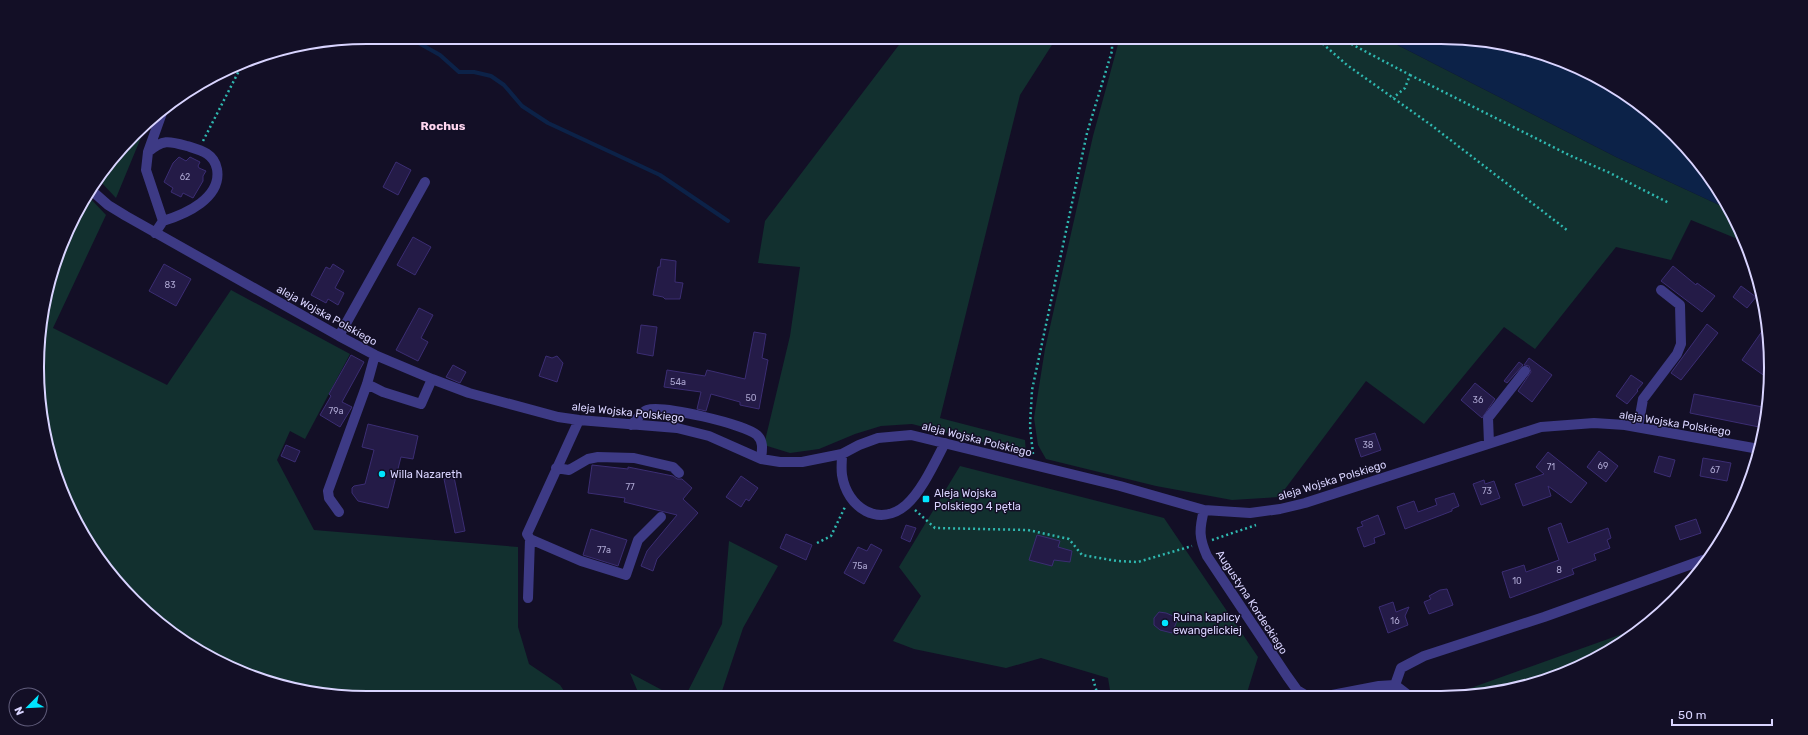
<svg xmlns="http://www.w3.org/2000/svg" width="1808" height="735" viewBox="0 0 1808 735" font-family="Rubik,sans-serif">
<style>
.green{fill:#12302f}
.water{fill:#0c2248}
.lines{fill:none;stroke-linecap:round;stroke-linejoin:round}
.stream{stroke:#0c2248;stroke-width:4}
.building{fill:#241b47;stroke:#3b2d73}
.path{stroke:#2fb8b0;stroke-width:2.5;stroke-dasharray:2 3;stroke-linecap:butt}
.minor{stroke:#3d3a85;stroke-width:10}
.poi-dot{fill:#00e5ff;stroke:#130f26;stroke-width:1.5}
.labels{text-anchor:middle;stroke-width:3;stroke-linejoin:round;paint-order:stroke}
.number-label{font-size:9px;fill:#aca6d1}
.street-label{font-size:11px;fill:#d9d4ff;stroke:#130f26}
.poi-label{font-size:11px;fill:#d9d4ff;stroke:#130f26;text-anchor:start}
.neighbourhood-label{font-size:12px;font-weight:bold;fill:#ffd6f0;stroke:#130f26}
.rim{fill:none;stroke:#d9d4ff;stroke-width:2}
</style>
<rect width="100%" height="100%" fill="#130f26"/>
<path class="green" d="M905,37H1057L1020,95L940,418L1025,440L1026,453L912,424L881,426L855,434L819,449L790,453L764,445L790,336L800,267L758,263L765,221Z
M1120,37H1382L1616,157L1730,210L1737,221L1745,242L1691,220L1671,260L1616,247L1535,349L1504,327L1424,424L1366,381L1279,497L1232,500L1156,486L1046,459L1038,445L1034,418L1045,349L1093,136Z
M147,123L116,198L99,180Z
M87,195L106,215L53,328L167,385L231,290L350,354L305,439L290,431L277,460L314,530L518,547V627L529,664L560,685L568,697L473,698L469,692L467,698H368L261,681L166,630L119,585L81,533L43,432L40,324L54,261L81,202Z
M960,466L1164,518L1258,657L1246,696H1111L1108,678L1041,658L1006,668L914,649L893,641L921,596L899,567Z
M729,541L778,566L743,628L720,697H685L722,624Z
M1639,628L1567,673L1484,695H1470L1468,689Z
M630,673L675,697H640Z"/>
<path class="water" d="M1382,37H1440L1547,54L1606,81L1658,119L1703,166L1730,210L1616,157Z"/>
<g class="lines">
<path class="stream" d="M408,37L440,55L459,72H474L491,76L504,85L522,106L548,123L660,175L728,221"/>
</g>
<path class="building" d="M179,157L186,161L190,157L200,162L198,166L199,168L206,171L203,176V181L193,198L183,193L181,197L171,192L173,188L164,182L173,163Z
M396,162L411,170L398,195L383,187Z
M413,237L431,247L415,275L397,265Z
M661,259L676,261L675,282L683,283L680,299H665L663,297L653,295L658,267H660Z
M164,264L191,279L176,306L149,291Z
M333,264L344,271L335,288L344,293L338,305L328,299L326,303L311,295L326,267L330,269Z
M1673,266L1696,285L1697,283L1715,296L1702,312L1661,281Z
M1741,286L1756,297L1747,308L1733,297Z
M419,308L433,315L421,338L428,342L418,361L396,350Z
M1707,324L1718,333L1681,380L1671,373Z
M1767,324L1770,346L1769,379L1742,360Z
M641,325L657,327L653,356L637,353Z
M754,332L766,334L762,358L768,360L759,409L740,405V402L711,394L706,411L697,409L701,392L664,387L667,370L705,376L707,370L745,379Z
M351,355L364,362L342,402L352,407L340,427L320,415L331,396L329,394Z
M546,356L552,358L557,356L563,363L557,382L539,376Z
M1529,358L1552,375L1532,402L1518,391L1531,372L1529,366L1524,365Z
M1519,362L1523,365L1507,383L1504,381Z
M453,365L466,372L460,383L446,377Z
M1631,375L1643,383L1637,390L1638,391L1627,404L1616,396Z
M1475,383L1495,399L1482,418L1461,400Z
M1694,394L1768,408L1764,428L1690,413Z
M368,424L418,436L413,459L401,457L388,508L358,501L352,493V488L354,486L365,484L374,450L362,447Z
M1375,433L1381,450L1361,457L1355,439Z
M286,445L300,451L295,462L281,456Z
M1599,451L1618,466L1606,482L1587,467Z
M1548,452L1587,483L1571,503L1548,486L1551,496L1523,506L1515,484L1544,474L1536,467Z
M1659,456L1675,460L1670,477L1654,472Z
M1703,458L1731,463L1727,481L1700,476Z
M592,465L628,469V467L673,476L677,479H682L692,488L683,499L698,513L657,559L653,571L641,566L647,551L677,515L624,502L625,498L588,493Z
M741,476L758,488L749,501L746,499L741,507L726,497Z
M454,477L465,531L455,533L444,479Z
M1484,480L1485,484L1494,481L1500,498L1481,505L1473,484Z
M1454,493L1459,506L1452,509V511L1405,529L1397,507L1414,501L1418,512L1437,505L1435,499Z
M1378,515L1385,534L1374,538L1375,543L1364,547L1357,528L1363,526L1361,522Z
M1696,519L1701,533L1680,540L1675,526Z
M1561,523L1568,543L1608,528L1611,538L1607,540L1610,548L1594,554L1596,560L1572,569L1574,574L1510,598L1502,572L1524,565L1526,572L1559,560L1548,528Z
M906,525L916,528L910,542L901,538Z
M591,529L627,540L618,566L583,555Z
M786,534L812,545L806,560L780,548Z
M1037,535L1060,541L1058,547L1072,551L1070,562L1054,560L1052,566L1029,560Z
M871,544L882,550L864,584L844,573L858,547L867,551Z
M1447,589L1453,605L1429,614L1424,602L1431,599L1429,596L1440,590Z
M1393,602L1396,612L1409,607L1405,616L1408,625L1388,633L1379,607Z
M1159,612L1166,613L1178,618L1172,633L1160,630L1154,625V618Z"/>
<g class="lines">
<path class="path" d="M1315,37L1347,65L1431,125L1567,230
M1338,37L1410,75L1405,88L1393,98
M1410,75L1571,156L1608,172L1669,203
M203,141L243,63
M1033,454L1030,426L1032,390L1087,133L1112,51V37
M915,510L935,528L1028,530L1069,539L1082,555L1117,561L1138,562L1192,546
M1212,540L1256,525
M817,543L831,536L845,507
M1093,679L1098,696"/>
<path class="minor" d="M148,152L163,110
M91,190L108,205L126,216L339,336L375,355L432,379L469,393L558,417L579,420L677,428L709,436L761,459L780,462H802L842,454L859,445L878,438L911,435L1120,486L1204,510L1250,513L1280,509L1305,503L1541,427L1594,423L1625,425L1759,449
M155,233L163,221C186,214 222,198 217,169C214,153 200,150 187,146C169,141 163,139 148,152L146,170L163,221
M339,336L425,182
M367,384L383,392L421,404L432,379
M579,420L527,534L530,539L581,561L626,575L638,540L661,517
M631,425C636,421 641,412 647,410C663,405 744,424 757,435C764,442 762,450 761,459
M1638,427L1643,399L1677,354L1681,344L1680,305L1661,290
M1489,443L1488,418L1525,371
M842,454C842,461 841,468 842,475C847,508 879,528 906,505C922,491 935,462 945,443
M556,468L569,470L588,459L598,457L634,458L673,467L679,473
M1204,510C1199,530 1199,538 1207,556L1287,676L1297,690L1307,696
M339,512L329,498L328,491L367,384L375,355
M528,598L530,539
M1395,685L1401,668L1424,656L1544,617L1703,560
M1327,696L1379,686L1395,685L1408,695"/>
</g>
<g class="poi-dot">
<circle cx="382" cy="474" r="4"/>
<rect x="922" y="495" width="8" height="8" rx="2"/>
<circle cx="1165" cy="623" r="4"/>
</g>
<g class="labels">
<g class="number-label">
<text x="185" y="180">62</text>
<text x="170" y="288">83</text>
<text x="678" y="385">54a</text>
<text x="751" y="401">50</text>
<text x="1478" y="403">36</text>
<text x="336" y="414">79a</text>
<text x="1368" y="448">38</text>
<text x="1603" y="469">69</text>
<text x="1551" y="470">71</text>
<text x="1715" y="473">67</text>
<text x="630" y="490">77</text>
<text x="1487" y="494">73</text>
<text x="604" y="553">77a</text>
<text x="860" y="569">75a</text>
<text x="1559" y="573">8</text>
<text x="1517" y="584">10</text>
<text x="1395" y="624">16</text>
</g>
<g class="street-label">
<text transform="translate(327 315) rotate(29)" y="4">aleja Wojska Polskiego</text>
<text transform="translate(628 412) rotate(6)" y="4">aleja Wojska Polskiego</text>
<text transform="translate(1675 423) rotate(9)" y="4">aleja Wojska Polskiego</text>
<text transform="translate(977 439) rotate(14)" y="4">aleja Wojska Polskiego</text>
<text transform="translate(1332 480) rotate(-17)" y="4">aleja Wojska Polskiego</text>
<text transform="translate(1252 602) rotate(57)" y="4">Augustyna Kordeckiego</text>
</g>
<g class="poi-label">
<text x="390" y="478">Willa Nazareth</text>
<text x="934" y="497">Aleja Wojska<tspan x="934" dy="13">Polskiego 4 pętla</tspan></text>
<text x="1173" y="621">Ruina kaplicy<tspan x="1173" dy="13">ewangelickiej</tspan></text>
</g>
<g class="neighbourhood-label">
<text x="443" y="130">Rochus</text>
</g>
</g>
<path d="M0 0H1808V735H0ZM367 44H1441A323 323 0 0 1 1764 367V368A323 323 0 0 1 1441 691H367A323 323 0 0 1 44 368V367A323 323 0 0 1 367 44Z" fill="#130f26" fill-rule="evenodd"/>
<path class="rim" d="M367 44H1441A323 323 0 0 1 1764 367V368A323 323 0 0 1 1441 691H367A323 323 0 0 1 44 368V367A323 323 0 0 1 367 44Z"/>
<g transform="translate(28 707) rotate(246)"><circle r="19" fill="#130f26" stroke="#625e7d"/>
<path d="M0-3L7 15L0 10L-7 15Z" fill="#00e5ff"/>
<text y="-6" font-size="11" font-weight="bold" text-anchor="middle" fill="#d9d4ff">N</text>
</g>
<path d="M1672 719v6h100v-6" fill="none" stroke="#d9d4ff" stroke-width="2"/>
<text x="1678" y="719" font-size="12" fill="#d9d4ff" stroke="#130f26" stroke-width="3" paint-order="stroke">50 m</text>
</svg>
